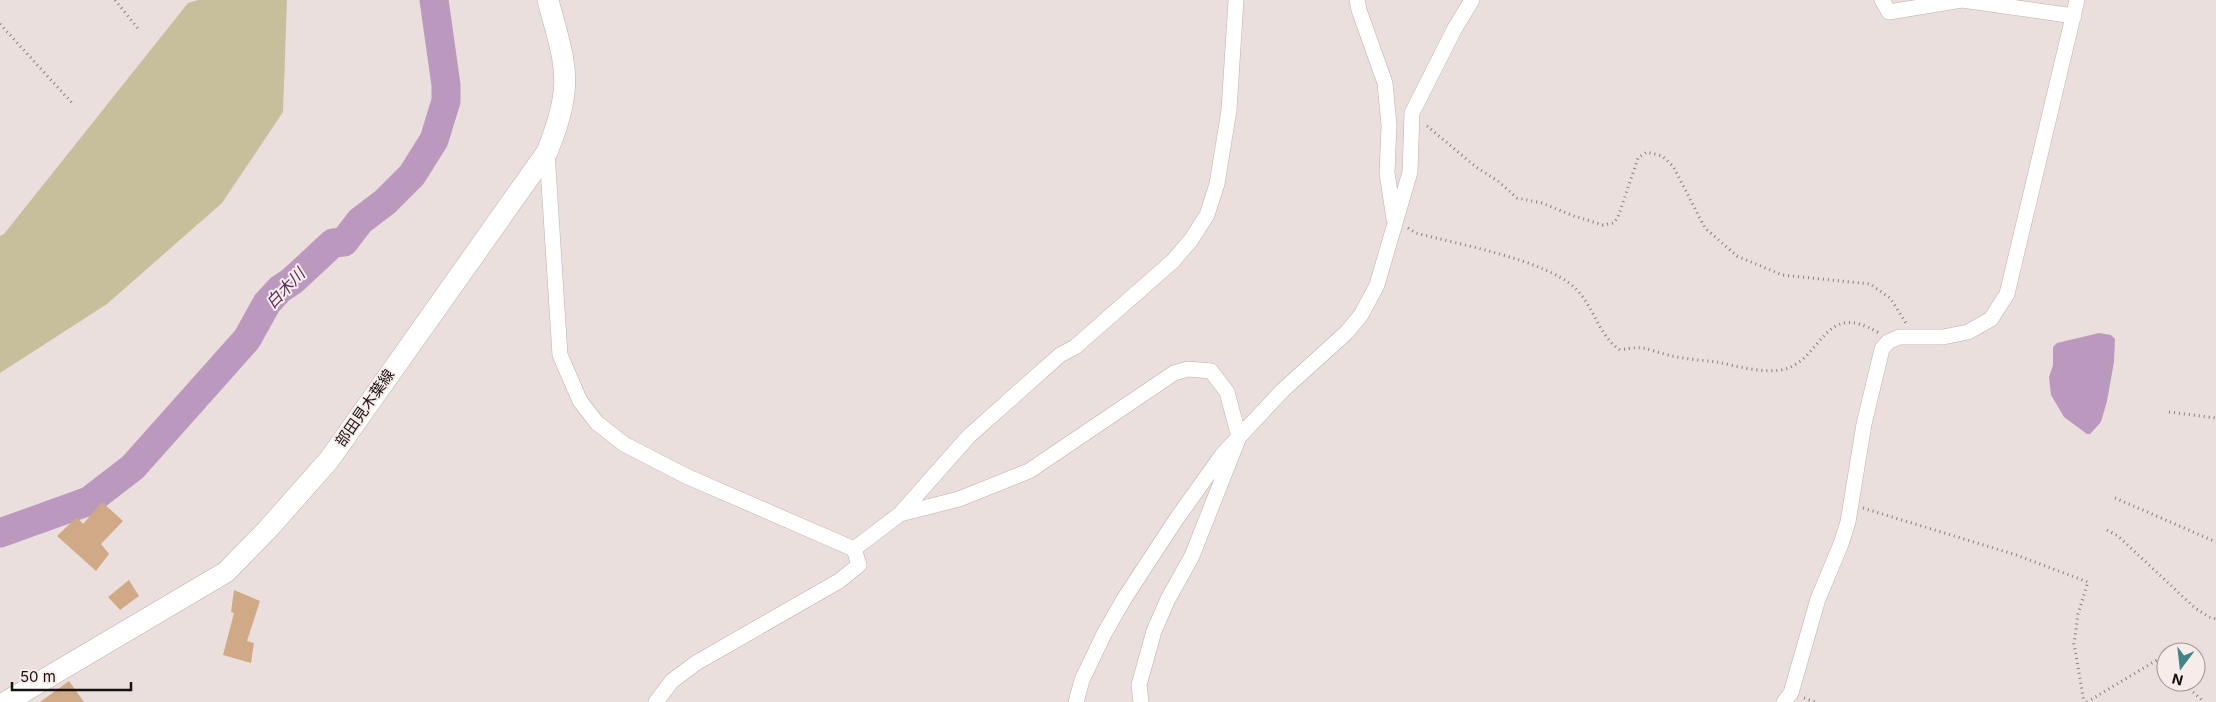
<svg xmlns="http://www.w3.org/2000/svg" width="2216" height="702" viewBox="0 0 2216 702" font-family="Inter,'Noto Sans JP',sans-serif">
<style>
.green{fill:#c7bf9b}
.water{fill:#bb99be}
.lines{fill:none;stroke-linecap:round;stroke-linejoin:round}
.river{stroke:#bb99be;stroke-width:29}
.building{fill:#d0aa87}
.street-casing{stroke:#bab0ae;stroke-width:16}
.secondary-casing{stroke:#bab0ae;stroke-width:22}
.path{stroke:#867e7d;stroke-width:3;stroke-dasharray:1 4;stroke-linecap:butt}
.street{stroke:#fff;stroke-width:15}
.secondary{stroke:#fff;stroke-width:21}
.labels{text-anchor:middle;stroke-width:4;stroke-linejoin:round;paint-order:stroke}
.street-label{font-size:15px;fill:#161212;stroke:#f8ecea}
.water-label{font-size:16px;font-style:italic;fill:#552959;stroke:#f8ecea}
</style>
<rect width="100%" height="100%" fill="#eadfdd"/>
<path class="green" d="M198,0H287L283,112L222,203L107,304L0,373V236L4,234L188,3Z"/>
<path class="water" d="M2099,333L2111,335L2115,339L2114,362L2107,401L2101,422L2090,434H2087L2064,417L2051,395L2049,377L2053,365V347L2057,343Z"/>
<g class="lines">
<path class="river" d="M0,533L89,501L133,467L247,339L267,303L280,289L292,281L333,243L344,242L360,221L385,202L412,175L434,140L446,101V85L434,0"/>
</g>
<path class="building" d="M102,502L123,521L101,544L109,554L96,571L57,536L77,517L83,524Z
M129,580L139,596L120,610L108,597Z
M234,590L260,601L247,641L254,643L251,663L223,655L234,613L231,612Z
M69,681L84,702H40Z"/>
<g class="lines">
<defs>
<path id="street" d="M1357,0L1359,10L1385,83L1389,125L1387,173L1394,219
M1882,0L1889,12L1962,0L2074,16
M547,152L560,355L580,401L597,423L624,444L686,476L854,549L859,565L839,581L696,663L672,681L656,702
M900,514L959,499L1029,471L1174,373L1188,369L1211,371L1227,392L1239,437L1192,556L1168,599L1154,631L1139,685L1141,702
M854,549L900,514L969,436L1060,355L1075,347L1173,261L1191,240L1207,215L1217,184L1229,110L1236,0
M1076,702L1082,680L1104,634L1124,599L1175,521L1222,455L1283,390L1347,332L1361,315L1377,285L1410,172L1412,113L1455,28L1472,0
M1784,702L1791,693L1818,599L1841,544L1848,522L1864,424L1882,349L1888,342L1899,337H1943L1968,332L1991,319L2007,294L2077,0"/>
<path id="secondary" d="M6,702L226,572L267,530L329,460L547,152C555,132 562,113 564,92C568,62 555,29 548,0"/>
</defs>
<use href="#street" class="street-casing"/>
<use href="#secondary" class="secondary-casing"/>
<path class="path" d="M115,0L140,31
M0,24L73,104
M1427,126L1476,167L1498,181L1517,198L1542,203L1574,216L1603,225L1614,223L1618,217L1638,158L1647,152L1662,156L1673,166L1705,228L1737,256L1782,275L1870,284L1890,298L1906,323
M1408,228L1416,233C1457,244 1546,260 1575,288C1594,306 1598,335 1620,350C1646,345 1644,349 1668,355C1683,359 1701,360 1717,362C1737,366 1760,373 1781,370C1824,362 1821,298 1879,333
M2169,412L2216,418
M2115,498L2216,542
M1863,508L2016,555L2088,582L2078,614L2074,644L2084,702
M2107,530L2118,536L2195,608L2209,617L2216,619
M2182,682L2204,702
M1804,698L1815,702
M2087,702L2157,660L2166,668"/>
<use href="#street" class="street"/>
<use href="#secondary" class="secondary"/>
</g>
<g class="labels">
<g class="street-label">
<text transform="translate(365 408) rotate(-55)" y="5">部田見木葉線</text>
</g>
<g class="water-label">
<text transform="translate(285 288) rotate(-46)" y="6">白木川</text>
</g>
</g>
<g transform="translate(2181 667) rotate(195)"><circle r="24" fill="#f8ecea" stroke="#9e9594"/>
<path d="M0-4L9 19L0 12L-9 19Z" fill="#3e8688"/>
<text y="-8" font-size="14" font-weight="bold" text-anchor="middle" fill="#161212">N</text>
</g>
<path d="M12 682v8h119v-8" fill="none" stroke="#161212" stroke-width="2.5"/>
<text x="20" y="682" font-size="15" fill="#161212" stroke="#f8ecea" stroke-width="4" paint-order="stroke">50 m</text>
</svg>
